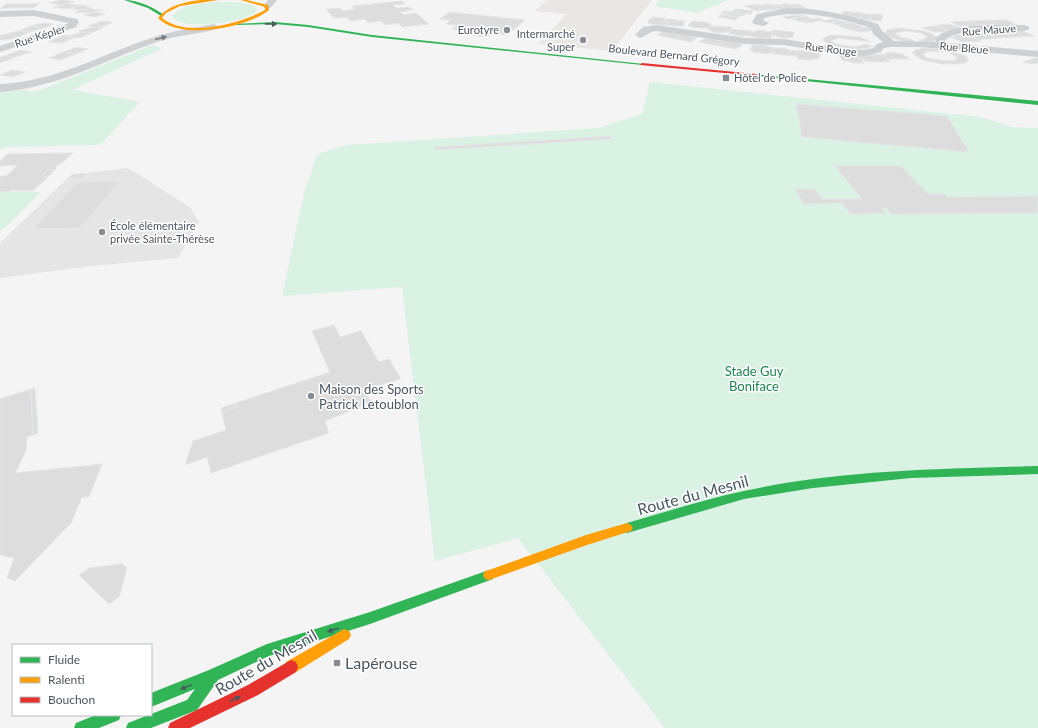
<svg xmlns="http://www.w3.org/2000/svg" width="1038" height="728" viewBox="0 0 1038 728" font-family="Lato,sans-serif">
<style>
.commercial{fill:#e8e7e3}
.education{fill:#e6e5e6}
.green{fill:#d9f2e3}
.building{fill:#ddddde;stroke:#e5e6e7}
.lines{fill:none;stroke-linecap:round;stroke-linejoin:round}
.street{fill:#ced0d2;fill-rule:evenodd}
.fast{fill:#30b455;fill-rule:evenodd}
.slow{fill:#ff9f0a;fill-rule:evenodd}
.jam{fill:#e5322d;fill-rule:evenodd}
.oneway{fill:#495b60}
.oneway2{fill:#727b83}
.poi-dot{fill:#868d94;stroke:#fff;stroke-width:1.5}
.labels{text-anchor:middle;stroke-width:3;stroke-linejoin:round;paint-order:stroke}
.far-poi-label{font-size:11px;fill:#4a5661;stroke:#fff;text-anchor:end}
.far-street-label{font-size:11px;fill:#4a5661;stroke:#fff}
.park-label{font-size:13px;fill:#17864f;stroke:#fff}
.poi-label{font-size:13px;fill:#4a5661;stroke:#fff;text-anchor:start}
.near-street-label{font-size:16px;fill:#4a5661;stroke:#fff}
.near-poi-label{font-size:16px;fill:#4a5661;stroke:#fff;text-anchor:start}
</style>
<rect width="100%" height="100%" fill="#f4f4f4"/>
<path class="commercial" d="M547,0H652L612,51L538,44L567,14L535,11Z"/>
<path class="education" d="M128,168L190,207L199,222L178,258L92,266L0,278V243L71,175Z"/>
<path class="green" d="M659,0H728L697,13L655,6Z
M217,2C230,2 244,1 256,7L257,11C244,23 185,31 172,17C179,4 204,4 217,2Z
M152,45L163,48L72,90L140,102L100,145L6,147L0,149V92L25,90L33,92L41,90Z
M650,82L981,117L1011,127L1038,128V728H665L518,538L435,561L402,287L282,296L304,194L317,155L331,149L348,145L598,128L642,114Z
M0,192H41L12,221L0,231Z"/>
<path class="building" d="M60,0H65L74,2L61,5L49,3Z
M402,1L405,4L393,5L396,8L409,7L413,10L400,12L404,15L416,13L429,24L402,27L398,23L385,25L381,21L368,23L365,19L350,21L347,17L334,18L326,9L340,8L343,11L355,9L352,6Z
M40,3L33,8H24L31,4Z
M6,4H14L7,8L0,9Z
M14,4H23L16,8H7Z
M23,4H31L24,8H16Z
M67,4L75,5H81L67,9L53,7Z
M769,4L779,9L771,10L761,5Z
M787,4L798,8L789,9L779,5Z
M798,4L807,9H799L790,5Z
M81,5L91,7L79,10L69,8Z
M752,5L763,10H764L756,11L745,6Z
M753,5H761L771,10H763Z
M771,5H779L789,9L781,10Z
M88,8L97,10H103L89,13L75,12Z
M735,9L753,11L751,14L733,11Z
M723,11H728L747,13L744,15L721,13Z
M844,11L853,12L851,17L841,15Z
M95,12L105,14L94,17L84,15Z
M450,12L525,20L507,35L493,33L487,37L459,34L465,30L452,29L458,25L446,24L451,20L439,19Z
M853,12L863,13L861,18L851,17Z
M727,13L744,15L738,17L725,15Z
M863,14L873,15L870,20L860,19Z
M873,14L883,15L881,21L870,20Z
M720,15H725L738,17L736,20L718,17Z
M796,15L805,16L788,19L783,17Z
M805,16L812,19L799,21L792,19Z
M652,17L665,18L664,22H669L668,25H658L648,23L649,19H651Z
M818,18L824,20L807,23L799,21Z
M670,19L684,21V26H674L668,25L669,22H664L665,20Z
M836,19L841,21L827,23L821,21Z
M989,20H1007L1017,25H998Z
M989,20L998,25H978L969,21Z
M102,21L113,22L100,28L88,26Z
M694,21L704,22L711,24L709,28H699L688,26L691,22Z
M841,21L851,23L837,25L831,23Z
M970,21L979,26H959L951,22Z
M44,23L54,24L45,28L30,26Z
M851,23L858,25L844,28L837,25Z
M948,24L962,28L951,30L933,26Z
M858,25L865,28L851,30L844,28Z
M30,26L45,28L29,32L19,31Z
M710,26L731,27L729,32L718,33L708,30Z
M933,26L940,28L951,30L944,31L946,32H935L921,28Z
M93,27L103,28L90,33L79,31Z
M867,27L875,30L860,32L852,30Z
M899,28L924,31L933,34L938,39L933,42L924,43L919,40L925,39L927,37L921,33L906,31L895,33L900,37L913,40L914,42H906L889,37L885,33L887,30Z
M731,29L751,31L750,36H739L729,34Z
M756,30L773,32L771,38H760L750,36L751,31L755,32Z
M773,30L794,32L793,37L783,38L772,35Z
M19,31L29,32L19,37L5,34Z
M990,31L1010,35L1015,37L997,38L985,33H991L989,32Z
M1022,31L1034,36L1015,37L999,32Z
M82,32L92,33L79,38L68,36Z
M663,32L678,34L675,36L679,37L676,39L657,35Z
M972,32L985,33L997,38L978,40L966,34H973Z
M5,34L19,37L11,39L0,40V36Z
M678,34L686,35L697,38L691,42L676,39L679,37L675,36Z
M63,35L76,37L61,43L48,42Z
M836,35L860,37L872,42L838,38L831,41L836,44L854,47L860,46L864,44L873,46L865,49H847L830,45L822,40L827,36Z
M954,35L969,36L981,41L962,42L950,37H956Z
M706,38L722,41L719,43L723,44L720,46L699,42Z
M722,41H730L743,44L737,49L720,46L723,44L719,43Z
M752,45H763L774,48L773,53H768V54L752,52L753,51H750Z
M77,47L88,49L75,54L63,52Z
M774,48H785L788,50L797,51L796,56L773,54Z
M924,48L944,50L943,52L928,51L923,54L925,57L931,59L947,61L956,60L957,57L949,53L953,51L966,56L969,61L962,64H942L923,60L913,54V52L915,50Z
M20,50L31,52L16,57L5,56Z
M808,50L820,53L819,59L813,58V60L798,59V57L796,56L797,51Z
M63,52L75,54L60,60L49,58Z
M888,52L902,54L910,59H888L880,54H887L886,53Z
M845,54L855,55L859,59H864L867,61H862L864,63H852L849,61H844L838,55H846Z
M869,54L883,55L890,62H868L864,59H859L855,55H868H867Z
M5,56L16,57L0,63V57Z
M1038,57V63L1033,64L1023,62Z
M12,70L26,72L12,77L0,75Z
M796,104L947,116L969,152L802,137Z
M610,136L612,139L435,150L434,147Z
M73,153L61,164L57,165L55,170H47L41,176L48,177L33,191H14L16,190H13L12,191L0,192V176H6L18,165L0,166V161L8,154Z
M835,166H901L928,194H944L947,197L1038,196V213L891,214L886,208H881L886,213L850,214L842,203L804,204L795,189H815L822,199H862Z
M47,170H55L48,177L41,176Z
M86,173L84,178L69,179L71,175Z
M120,181L80,228L33,229L78,182Z
M334,325L340,337L361,331L379,362L389,359L401,379L361,390L372,402L325,421L329,433L211,473L207,457L185,465L193,441L226,430L222,412L237,407L236,403L330,372L312,331Z
M35,388L38,433L33,435L31,389Z
M31,389L33,435L27,437L26,451L15,473L102,464L89,497H82L71,523L15,581L7,578L14,558L0,555V399Z
M236,403L237,407L222,412L221,408Z
M122,564L127,568L119,597L109,604L79,575L89,568Z"/>
<g class="lines">
<path class="street" d="M268,0H277L270,8H264L263,6Z
M788,8C820,8 849,15 878,24L882,31L894,41L937,42L935,39C948,22 1004,25 1025,25L1030,28L1028,30C1006,36 965,25 945,40L947,43L1038,51V57L919,47H891L884,48L881,52L864,56L845,55L784,45L746,44L656,31C648,32 647,36 640,38L635,35L643,27L656,25L746,38L784,39L845,49L864,50L873,48L877,44L883,42L873,34L871,28C836,17 800,9 764,18L763,20L769,23L764,26L754,24L752,22L757,14Z
M34,10L77,19L79,21L76,27L0,52V46L69,23L34,16L0,17V11Z
M214,24L219,27L217,29C199,34 179,35 160,41C103,60 62,87 0,92V84C57,81 98,56 151,38C171,31 193,28 214,24Z"/>
<path class="fast" d="M124,0C138,0 153,7 164,15L161,16L148,8Z
M275,22L308,25L372,35L644,64L642,65L372,37L308,27L275,24L235,25L233,24Z
M754,74L1038,101V105L756,76H754Z
M1038,466V474L911,478L813,488L744,499L627,533L623,531L621,528L623,525L627,523C666,512 705,499 744,491C840,470 940,469 1038,466Z
M489,570L493,571L495,575L493,579L370,624L269,656L218,680L197,710L151,728H126L128,723L187,700L195,689L151,707V693L209,670L267,644L370,612Z
M96,715H121L119,720L99,728H74L76,723Z"/>
<path class="slow" d="M201,0H218L180,6L166,13L162,18C186,38 240,24 265,10V7L241,0H247L268,5L269,10C247,28 180,41 158,18C169,5 184,2 201,0Z
M627,523L631,525L633,528L631,531L587,545L489,580L485,579L483,575L485,571L489,570L586,535Z
M344,629L349,631L351,635L349,639L296,672L291,674L286,672L284,667L286,662Z"/>
<path class="jam" d="M642,63L756,74L758,75L756,76L640,65Z
M291,660L296,662L298,667L296,672L258,695L190,728H168L170,723L248,685Z"/>
</g>
<defs><path id="oneway-solid" d="M-6-.8H1V-3.2L6.5 0L1 3.2V.8H-6Z"/></defs>
<g class="oneway">
<use href="#oneway-solid" transform="translate(271 24) rotate(1)"/>
<use href="#oneway-solid" transform="translate(333 630) rotate(163)"/>
<use href="#oneway-solid" transform="translate(186 687) rotate(158)"/>
<use href="#oneway-solid" transform="translate(235 699) rotate(-26)"/>
</g>
<use class="oneway2" href="#oneway-solid" transform="translate(161 38) rotate(-14)"/>
<g class="poi-dot">
<circle cx="507" cy="30" r="4"/>
<circle cx="583" cy="40" r="4"/>
<rect x="722" y="74" width="8" height="8" rx="2"/>
<circle cx="102" cy="232" r="4"/>
<circle cx="311" cy="396" r="4"/>
<rect x="333" y="659" width="8" height="8" rx="2"/>
</g>
<g class="labels">
<g class="far-poi-label">
<text x="499" y="34">Eurotyre</text>
<text x="575" y="38">Intermarché<tspan x="575" dy="13">Super</tspan></text>
<text x="734" y="82" text-anchor="start">Hôtel de Police</text>
<text x="110" y="230" text-anchor="start">École élémentaire<tspan x="110" dy="13">privée Sainte-Thérèse</tspan></text>
</g>
<g class="far-street-label">
<text transform="translate(989 30) rotate(-4)" y="4">Rue Mauve</text>
<text transform="translate(40 36) rotate(-18)" y="4">Rue Képler</text>
<text transform="translate(964 48) rotate(5)" y="4">Rue Bleue</text>
<text transform="translate(831 49) rotate(7)" y="4">Rue Rouge</text>
<text transform="translate(674 55) rotate(6)" y="4">Boulevard Bernard Grégory</text>
</g>
<g class="park-label">
<text x="754" y="376">Stade Guy<tspan x="754" dy="15">Boniface</tspan></text>
</g>
<g class="poi-label">
<text x="319" y="394">Maison des Sports<tspan x="319" dy="15">Patrick Letoublon</tspan></text>
</g>
<g class="near-street-label">
<text transform="translate(693 495) rotate(-15)" y="6">Route du Mesnil</text>
<text transform="translate(266 662) rotate(-30)" y="6">Route du Mesnil</text>
</g>
<g class="near-poi-label">
<text x="345" y="669">Lapérouse</text>
</g>
</g>
<rect x="12" y="644" width="140" height="72" fill="#ffffff" stroke="#b7bbc0"/>
<rect x="20" y="657" width="20" height="6" fill="#30b455" stroke="#b7bbc0"/>
<text x="48" y="664" font-size="12" fill="#4a5661">Fluide</text>
<rect x="20" y="677" width="20" height="6" fill="#ff9f0a" stroke="#b7bbc0"/>
<text x="48" y="684" font-size="12" fill="#4a5661">Ralenti</text>
<rect x="20" y="697" width="20" height="6" fill="#e5322d" stroke="#b7bbc0"/>
<text x="48" y="704" font-size="12" fill="#4a5661">Bouchon</text>
</svg>
